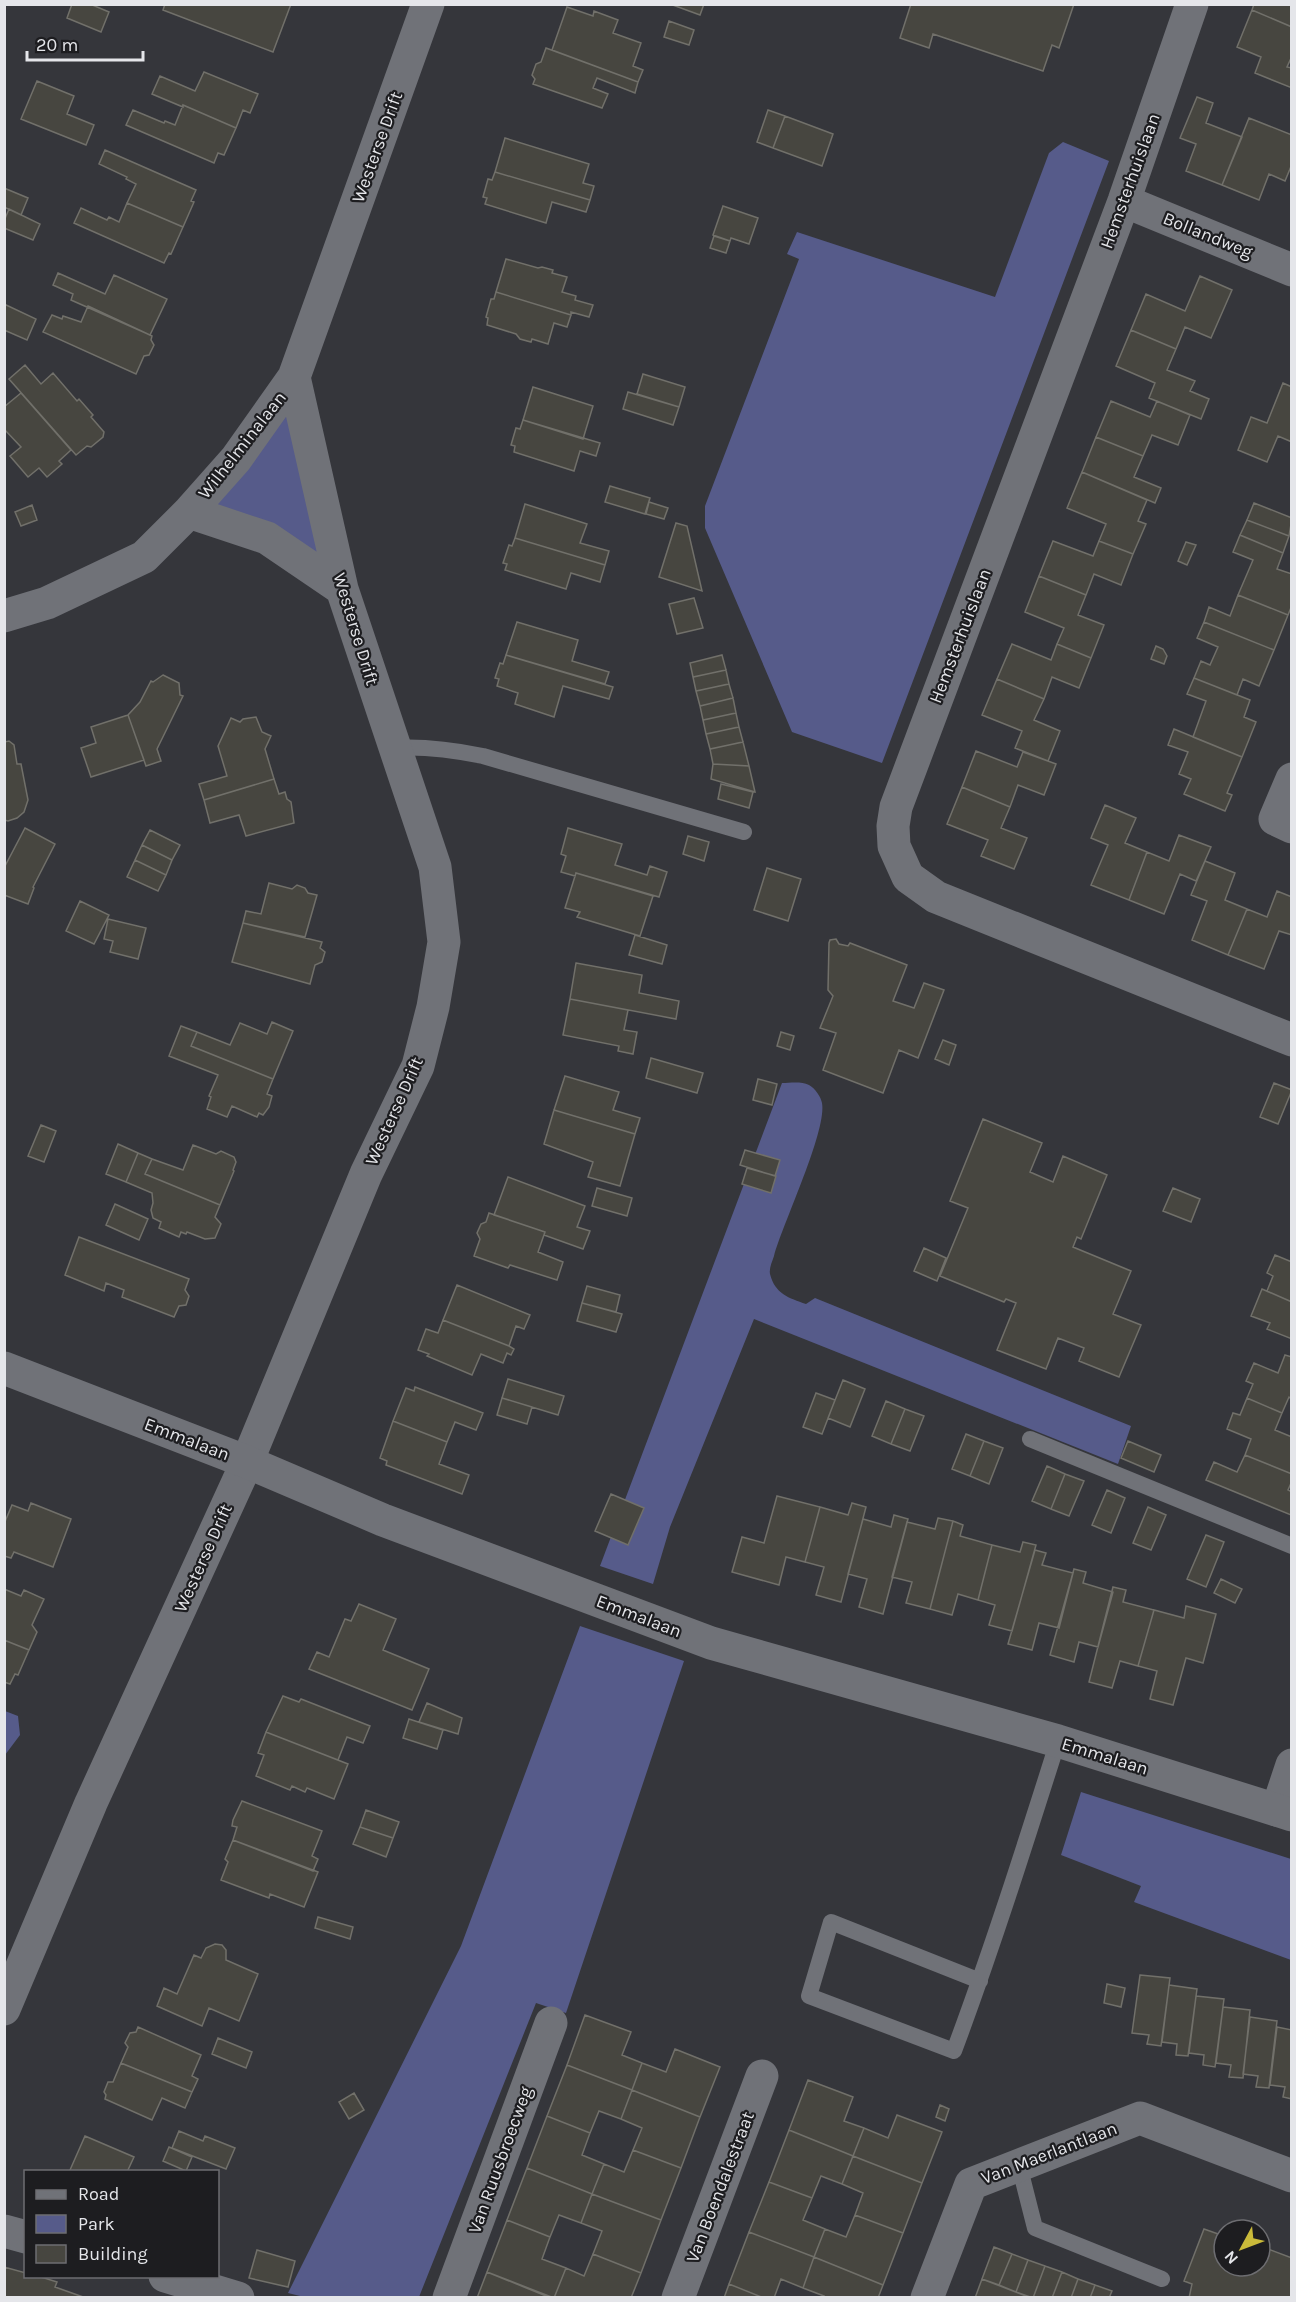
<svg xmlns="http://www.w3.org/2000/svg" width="1296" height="2302" viewBox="0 0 1296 2302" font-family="Karla,sans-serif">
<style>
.green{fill:#565b8a}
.building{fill:#474640;stroke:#71706a;stroke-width:1.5}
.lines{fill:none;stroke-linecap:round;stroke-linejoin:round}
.service{stroke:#707278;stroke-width:16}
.minor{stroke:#707278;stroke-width:33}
.secondary{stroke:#707278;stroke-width:33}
.labels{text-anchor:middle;stroke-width:4.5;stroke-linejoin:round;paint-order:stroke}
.street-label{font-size:18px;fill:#e5e6ea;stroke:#1d1d20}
</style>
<rect width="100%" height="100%" fill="#35363b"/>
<path class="green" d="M1063,142L1109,161L882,763L792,732L705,528V506L799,259L787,254L797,232L995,297L1049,153Z
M288,406L319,559L208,508Z
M782,1083C790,1083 801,1081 809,1085C815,1088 821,1097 822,1103C827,1131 783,1223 774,1256C772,1262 769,1268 770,1274C775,1294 789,1298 806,1304L815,1298L1131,1426L1118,1464L754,1319L670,1527L653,1584L600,1566Z
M580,1626L684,1661L566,2013L536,2003L419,2297L308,2298L288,2293L461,1946Z
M5,1711L18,1716L20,1735L5,1755Z
M1081,1792L1291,1859V1960L1134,1902L1141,1886L1061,1855Z"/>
<path class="building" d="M72,4H90L109,12L101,32L67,18Z
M165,4H291L273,52L163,10Z
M670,4H704L700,15Z
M911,4H1074L1059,48L1052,45L1043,71L933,34L929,48L900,38Z
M1254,4H1292V27L1252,10Z
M567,7L593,16L594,11L618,20L613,33L641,43L633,66L643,70L638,82L552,50Z
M1252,10L1292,27V56L1287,67L1292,68V88L1255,73L1261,57L1237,47Z
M669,21L694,30L689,45L664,37Z
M546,48L638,82L635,93L597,78L593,88L608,94L602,108L533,84L535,79L532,75L536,64L541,62Z
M204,72L258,94L250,113L243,110L236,128L183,105V107L152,94L160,76L195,91Z
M37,81L74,96L67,114L94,125L86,145L21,119Z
M1197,97L1213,103L1206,123L1242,137L1222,185L1186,171L1196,144L1180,138Z
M183,105L236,128L224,155L218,153L214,163L126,125L133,110L164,123L165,121L175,125Z
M768,110L785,116L773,148L757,142Z
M785,116L833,134L822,166L773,148Z
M1249,118L1292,135V164L1285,181L1269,174L1259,200L1222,185Z
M505,138L589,164L583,183L594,186L590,200L495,172Z
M105,150L196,190L191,201L194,202L183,227L127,203L136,184L126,179L127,177L99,164Z
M495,172L590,200L586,212L552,202L546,223L485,204L487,198L483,197L488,179L492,180Z
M4,188L28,198L21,215L4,207Z
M127,203L183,227L171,254L169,253L164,263L74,223L81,208L107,220L109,217L119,222Z
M723,206L758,218L749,244L731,238L730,241L713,235Z
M9,209L40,224L33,240L4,228V221Z
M714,236L730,241L726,253L710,248Z
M506,259L538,268L542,267L553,270L552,273L567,277L562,292L576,296L575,300L593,305L589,317L571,312V315L496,292Z
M58,273L105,294L114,275L167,299L150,335L71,300L73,294L53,285Z
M1200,276L1232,290L1211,338L1185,327L1176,349L1131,330L1146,294L1185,311Z
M496,292L571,315L567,327L554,323L548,344L532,339L531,342L520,339L516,334L487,325L488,318L486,317L491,299H494Z
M4,304L36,319L27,340L4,330Z
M88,306L152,336L151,340L154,345L149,355L144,356L136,374L43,332L52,315L62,319L63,316L81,322Z
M1131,330L1176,349L1167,370L1195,381L1190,391L1209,399L1201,419L1149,398L1155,383L1116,366Z
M25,365L41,384L53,373L77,401L79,399L93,415L91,417L104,432L103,437L91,447L87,446L76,455L9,379Z
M643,374L685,387L679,407L637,394Z
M1283,383L1292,387V442L1278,436L1267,462L1238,450L1251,417L1267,423Z
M533,387L593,406L583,439L523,420Z
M628,392L679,407L673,425L623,409Z
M21,393L71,450L59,461L62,464L47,477L39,468L28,477L10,456L21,447L4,429V407Z
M1111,401L1150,417L1157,401L1190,415L1178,445L1152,435L1143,456L1096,437Z
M523,420L600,443L596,456L580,451L574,471L514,452L515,446L511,445L516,428L520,429Z
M1096,437L1143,456L1134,477L1161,488L1155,503L1082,472Z
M1082,472L1147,500L1138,521L1146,524L1133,554L1099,541L1106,524L1067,508Z
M610,486L650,498L645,514L605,502Z
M649,502L668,508L664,519L646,514Z
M1254,503L1292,518L1289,536L1247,520Z
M525,504L587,524L580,543L609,551L605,565L515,538Z
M32,505L37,520L21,526L15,512Z
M1247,520L1289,536L1283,553L1240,535Z
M676,523L687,526L702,591L659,577Z
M1240,535L1283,553L1277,569L1292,574V605L1288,615L1238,595L1253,560L1233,552Z
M515,538L605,565L600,582L571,573L566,589L505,570L507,564L503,563L509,545L512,546Z
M1053,541L1093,556L1099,541L1133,554L1121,585L1094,574L1086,595L1039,576Z
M1186,542L1196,545L1187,565L1178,561Z
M1039,576L1086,595L1078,615L1104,625L1091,658L1057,644L1064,628L1025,612Z
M1238,595L1288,615L1274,650L1204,622L1209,607L1230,616Z
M694,598L703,628L677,634L669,604Z
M517,622L578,640L572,661L609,672L605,684L506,655Z
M1204,622L1274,650L1259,686L1243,679L1237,695L1194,678L1201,661L1210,665L1218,647L1197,638Z
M1012,644L1051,660L1057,644L1091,658L1079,688L1052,677L1044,699L997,679Z
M1156,646L1163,649L1167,656L1164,664L1151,659Z
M506,655L613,687L609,699L563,686L554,717L515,704L518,693L497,686L499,679L495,678L500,663L503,664Z
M722,655L726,670L693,677L690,663Z
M726,670L729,684L696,691L693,677Z
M163,675L179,683L180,695L183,696L157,749L161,761L146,766L128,715L140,702L151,681L153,682Z
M1194,678L1250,700L1244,717L1256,722L1242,757L1193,737L1206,701L1187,694Z
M997,679L1044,699L1034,720L1060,731L1048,761L1015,748L1022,731L982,715Z
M729,684L733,698L700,706L696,691Z
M733,698L736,713L703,720L700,706Z
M736,713L739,727L706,734L703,720Z
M128,715L144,760L91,777L81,748L96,743L91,727Z
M256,717L262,732L271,736L265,749L274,779L204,800L199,784L227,776L218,746L231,718L240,722L243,719Z
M739,727L743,742L710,749L706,734Z
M1174,729L1242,757L1227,793L1232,795L1225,811L1184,794L1191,779L1179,774L1188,752L1168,745Z
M9,741L14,745L17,764H21L28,800L24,812L17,818L8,821L4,820V742Z
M743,742L749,766L713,764L710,749Z
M976,751L1017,767L1023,752L1056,764L1044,795L1018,785L1010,807L962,787Z
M713,764L749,766L755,792L711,779Z
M274,779L279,794L285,792L287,799L291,802L294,823L246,836L239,815L210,823L204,800Z
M721,784L753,792L749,808L718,799Z
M962,787L1010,807L1001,828L1027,838L1014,869L981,856L988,840L947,824Z
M1105,805L1136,818L1125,843L1147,852L1129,900L1091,885L1108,845L1091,838Z
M25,828L55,844L33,887L34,888L28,904L4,895V868Z
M568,828L622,844L615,865L647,875L650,866L667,872L659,897L576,873L575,876L561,872L566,856L561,854Z
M150,830L180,845L172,860L142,845Z
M1179,835L1211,847L1196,881L1180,874L1164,914L1129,900L1147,852L1169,861Z
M688,836L709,842L704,861L683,854Z
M142,845L172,860L166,875L135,860Z
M135,860L166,875L158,891L127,877Z
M1205,861L1235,873L1225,900L1247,909L1228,955L1192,940L1207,901L1191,895Z
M767,868L801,879L788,921L754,910Z
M576,873L653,896L640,936L577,917L580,912L565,908Z
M269,883L292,889L297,885L305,888L308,893L317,895L305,937L243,923L246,911L261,914Z
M1277,891L1292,897V935L1279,931L1264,969L1228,955L1247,909L1267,917Z
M80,901L109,915L94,944L66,931Z
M108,919L146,928L138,959L110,952L113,941L104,939Z
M243,923L322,942L320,948L325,952L322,962L315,965L310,984L232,962Z
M635,935L667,945L662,964L629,955Z
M836,939L839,944L848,946L850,943L907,965L893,1001L914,1008L924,983L944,990L918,1058L899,1050L883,1093L823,1070L836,1033L820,1028L833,996L828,990L829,943L830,940Z
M576,963L642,975L639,993L679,1001L676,1019L570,999Z
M570,999L628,1010L624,1030L637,1032L633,1054L618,1051L619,1046L563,1035Z
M272,1022L293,1031L273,1079L191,1046L197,1032L230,1045L240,1023L267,1034Z
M181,1026L197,1032L191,1046L273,1079L267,1094L272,1096L269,1107L263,1115L259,1113L257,1117L232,1106L227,1117L207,1109L211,1097L209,1096L218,1075L169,1056Z
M781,1032L794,1036L790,1050L777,1046Z
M943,1040L956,1045L949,1065L935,1059Z
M651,1058L703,1073L697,1093L646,1078Z
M565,1076L619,1092L613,1110L640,1118L635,1134L554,1110Z
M758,1079L777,1084L772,1105L753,1100Z
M1274,1083L1292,1090L1278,1124L1260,1117Z
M554,1110L635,1134L620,1186L588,1177L593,1162L544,1144Z
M983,1119L1042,1143L1030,1172L1053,1182L1063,1156L1107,1175L1081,1239L1077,1237L1073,1247L1131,1271L1113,1314L1141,1325L1119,1377L1079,1361L1084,1348L1058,1338L1046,1369L997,1350L1016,1303L1006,1299L1004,1302L940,1276L968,1208L950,1201Z
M41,1125L56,1131L44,1162L28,1156Z
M118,1144L138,1153L126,1182L106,1174Z
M193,1145L216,1154L221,1151L234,1157L236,1162L233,1170L234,1171L220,1205L145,1174L152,1159L183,1170Z
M745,1150L780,1160L775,1176L740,1165Z
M138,1153L152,1159L145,1174L220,1205L215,1217L221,1224L215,1238L205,1239L187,1232L186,1234L181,1232L179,1237L159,1228L161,1222L153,1218L151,1210L153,1203L152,1193L126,1182Z
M747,1168L776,1176L771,1193L742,1184Z
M508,1177L585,1206L577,1227L590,1231L583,1249L544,1235L545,1232L494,1215Z
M597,1188L632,1198L627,1216L592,1206Z
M1173,1188L1200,1199L1191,1222L1163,1211Z
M115,1204L148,1219L139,1240L106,1225Z
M489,1213L545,1232L538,1252L563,1262L557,1280L510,1265L508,1268L474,1256L480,1239L477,1233L481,1224L486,1222Z
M79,1237L189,1279L185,1290L189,1296L186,1305L179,1306L174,1317L122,1297L124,1290L106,1283L104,1291L65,1275Z
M924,1248L946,1258L937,1281L914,1271Z
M1275,1255L1292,1262V1302L1267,1291L1273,1276L1267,1273Z
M457,1285L530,1315L524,1329L516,1326L509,1346L443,1320Z
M587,1286L620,1295L616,1312L582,1303Z
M1262,1289L1292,1302V1339L1267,1329L1270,1323L1251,1316Z
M582,1303L622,1314L616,1332L577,1321Z
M443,1320L509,1346L514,1349L511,1355L507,1353L503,1363L481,1354L472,1375L427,1356L429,1354L418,1350L426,1329L438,1333Z
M1285,1355L1292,1357V1399L1289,1397L1282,1413L1247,1398L1253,1384L1246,1381L1254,1363L1278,1373Z
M508,1379L564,1396L558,1415L502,1398Z
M843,1380L865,1389L850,1427L828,1418Z
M415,1387L483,1413L476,1430L455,1422L447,1442L393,1421L406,1388L414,1391Z
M816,1393L835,1400L822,1434L803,1427Z
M502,1398L532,1407L527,1424L497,1415Z
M1247,1398L1282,1413L1275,1430L1292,1437V1474L1245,1455L1251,1439L1227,1429L1233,1413L1240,1415Z
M886,1401L905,1409L891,1444L872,1436Z
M905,1409L924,1416L910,1451L891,1444Z
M393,1421L447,1442L439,1464L469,1475L462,1494L386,1465L387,1461L380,1458Z
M966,1434L984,1441L970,1476L952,1469Z
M984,1441L1003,1448L989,1484L970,1476Z
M1128,1441L1161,1455L1154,1472L1121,1458Z
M1245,1455L1292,1474V1481L1288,1490L1292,1492L1291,1515L1206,1480L1214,1462L1237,1472Z
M1047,1466L1065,1474L1051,1509L1032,1501Z
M1065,1474L1084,1481L1069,1516L1051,1509Z
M1107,1490L1125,1498L1111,1533L1092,1525Z
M611,1494L644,1508L628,1545L595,1531Z
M777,1496L820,1507L805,1562L786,1557L779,1585L732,1572L742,1537L764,1543Z
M31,1503L71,1519L53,1567L14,1552L11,1558L4,1556V1524L12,1505L28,1511Z
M852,1503L866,1507L841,1602L816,1595L824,1567L805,1562L820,1507L848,1515Z
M1148,1507L1166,1515L1151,1550L1133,1543Z
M894,1515L908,1519L883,1614L859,1607L867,1579L848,1574L863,1519L891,1527Z
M938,1518L953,1521L930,1609L906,1603L912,1582L892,1577L907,1522L935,1529Z
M953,1521L963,1525L960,1536L992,1545L978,1600L958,1594L952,1615L930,1609Z
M1206,1535L1224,1542L1206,1587L1187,1579Z
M1023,1542L1036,1545L1012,1631L989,1625L995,1605L978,1600L992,1545L1020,1552Z
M1035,1550L1046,1553L1042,1565L1073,1573L1059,1628L1039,1623L1032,1650L1008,1644Z
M1074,1569L1086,1572L1083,1583L1113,1592L1098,1647L1079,1642L1074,1662L1050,1655Z
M1221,1579L1242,1589L1235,1603L1214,1593Z
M1113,1587L1126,1590L1123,1602L1154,1610L1138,1666L1120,1661L1112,1688L1089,1682Z
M4,1589L21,1596L24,1590L44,1599L32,1625L37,1632L29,1650L4,1640Z
M359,1604L396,1619L383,1650L429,1669L412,1710L309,1669L317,1652L329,1657L345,1619L351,1621Z
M1186,1606L1216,1614L1203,1663L1186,1658L1173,1705L1150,1699L1157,1671L1138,1666L1154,1610L1184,1618Z
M4,1640L29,1650L18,1675L15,1674L10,1684L4,1682Z
M283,1696L299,1702L301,1699L370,1726L363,1743L347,1737L338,1760L266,1732Z
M427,1703L462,1718L458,1734L419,1722Z
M409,1719L443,1730L437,1749L403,1738Z
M266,1732L348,1764L334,1799L307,1788L305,1792L292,1786L290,1790L256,1776L264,1755L258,1753Z
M242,1801L322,1831L312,1856L318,1859L313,1871L233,1840L237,1827L232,1826L233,1820Z
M366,1810L399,1822L393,1838L360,1827Z
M360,1827L393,1838L386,1857L353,1844Z
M233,1840L318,1872L304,1907L270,1894L269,1898L221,1880L228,1862L225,1859Z
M318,1917L353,1927L350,1939L315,1928Z
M215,1944L222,1945L226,1950V1960L258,1974L239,2021L209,2008L202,2026L157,2006L164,1988L177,1994L194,1955L201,1958L206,1948Z
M1140,1975L1170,1978L1161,2046L1147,2044L1149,2035L1132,2033Z
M1107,1984L1125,1988L1121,2007L1104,2003Z
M1169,1985L1197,1989L1188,2056L1176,2055L1177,2044L1162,2042Z
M1196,1996L1224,1999L1215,2067L1203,2065L1204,2055L1189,2053Z
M1223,2007L1250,2010L1243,2078L1229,2077L1231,2065L1216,2063Z
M585,2015L631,2032L622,2055L642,2063L632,2090L567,2065Z
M1250,2017L1277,2021L1269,2088L1256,2087L1258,2076L1243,2074Z
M138,2027L201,2055L192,2076L198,2079L192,2092L121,2063L128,2047L125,2043L130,2033L136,2032Z
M1277,2027L1292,2030V2099L1283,2097L1285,2087L1270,2085Z
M218,2038L252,2052L246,2068L212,2054Z
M675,2049L720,2067L700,2117L632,2090L642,2063L666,2072Z
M121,2063L192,2092L185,2108L162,2098L152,2120L105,2099L106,2095L104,2092L108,2082H113Z
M567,2065L632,2090L621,2119L599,2111L590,2133L547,2116Z
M808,2080L853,2097L844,2121L864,2128L853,2156L789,2130Z
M632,2090L700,2117L681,2168L633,2150L642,2128L621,2119Z
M354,2093L364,2110L349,2119L339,2102Z
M940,2105L949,2109L945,2121L936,2117Z
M897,2115L942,2132L922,2183L853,2156L864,2128L888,2138Z
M547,2116L590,2133L582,2155L604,2164L592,2194L527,2168Z
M789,2130L853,2156L842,2184L821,2176L812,2198L769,2182Z
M179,2131L203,2141L205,2136L235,2148L226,2169L172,2148Z
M85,2136L134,2157L127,2172H75L70,2170Z
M169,2147L192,2157L186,2171L163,2161Z
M633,2150L681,2168L661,2220L592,2194L604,2164L624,2172Z
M853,2156L922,2183L903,2233L855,2215L863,2193L842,2184Z
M527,2168L592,2194L581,2223L559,2215L550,2237L507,2220Z
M769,2182L812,2198L803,2220L825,2229L814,2257L749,2232Z
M592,2194L661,2220L641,2273L593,2254L602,2231L581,2223Z
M855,2215L903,2233L883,2285L814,2257L825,2229L846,2237Z
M507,2220L550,2237L542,2259L566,2268L554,2298L487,2272Z
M1204,2229L1224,2236V2266H1260V2246L1292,2258V2298H1189L1192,2284L1184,2281Z
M749,2232L814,2257L803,2288L781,2279L774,2298H764L729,2284Z
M994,2247L1012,2254L999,2285L982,2279Z
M257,2250L295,2261L288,2287L249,2278Z
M593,2254L641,2273L631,2298H554L566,2268L584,2276Z
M1012,2254L1028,2260L1016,2292L999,2285Z
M814,2257L883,2285L878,2298H823L824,2296L803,2288Z
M1028,2260L1045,2266L1033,2298L1016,2292Z
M1045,2266L1062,2272L1052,2298H1033Z
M4,2267L26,2273V2276H38L57,2282L55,2287L86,2298H4Z
M487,2272L551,2298H477Z
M1062,2272L1078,2279L1071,2298H1052Z
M982,2279L1026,2296V2298H975Z
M1078,2279L1095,2285L1090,2298H1071Z
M729,2284L764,2298H724Z
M1095,2285L1112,2291L1109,2298H1090Z"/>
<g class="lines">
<path class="service" d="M394,748C425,746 453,750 483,756L744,832
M1030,1439L1292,1546
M980,1981L831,1922L809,1996L954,2051C992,1949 1025,1845 1058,1741
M1019,2165L1035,2228L1162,2279"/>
<path class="minor" d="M1192,4L1124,201L896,807L893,826L894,846L908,877L936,897L1292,1040
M1124,201L1292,270
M189,512L267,538L342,589
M4,616L47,603L144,557L189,512L236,459L294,377
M1292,779L1275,819L1292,827
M1277,1810L1292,1765
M4,2009L91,1803L247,1462L366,1174L418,1066L433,1007L444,942L435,867L342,589L294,377L428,4
M4,2231L26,2237
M165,2276L238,2298
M449,2298L551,2023
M678,2298L762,2076
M927,2298L971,2184L1140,2118L1292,2176"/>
<path class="secondary" d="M4,1368L247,1462L383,1520L711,1643L1058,1741L1292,1815"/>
</g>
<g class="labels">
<g class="street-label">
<text transform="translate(377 147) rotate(-70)" y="6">Westerse Drift</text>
<text transform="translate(1130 181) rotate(-70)" y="6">Hemsterhuislaan</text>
<text transform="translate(1208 235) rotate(22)" y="6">Bollandweg</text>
<text transform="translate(242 445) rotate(-52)" y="6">Wilhelminalaan</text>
<text transform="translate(356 629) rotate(73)" y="6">Westerse Drift</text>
<text transform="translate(960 636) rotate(-69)" y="6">Hemsterhuislaan</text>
<text transform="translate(394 1111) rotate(-66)" y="6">Westerse Drift</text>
<text transform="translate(187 1439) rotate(21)" y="6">Emmalaan</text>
<text transform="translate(203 1558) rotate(-66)" y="6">Westerse Drift</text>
<text transform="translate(639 1616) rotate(21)" y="6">Emmalaan</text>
<text transform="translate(1105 1756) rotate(17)" y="6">Emmalaan</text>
<text transform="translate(1049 2153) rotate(-21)" y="6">Van Maerlantlaan</text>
<text transform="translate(500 2160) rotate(-70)" y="6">Van Ruusbroecweg</text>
<text transform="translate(720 2187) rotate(-69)" y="6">Van Boendalestraat</text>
</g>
</g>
<rect width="1296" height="2302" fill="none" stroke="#e5e6ea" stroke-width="12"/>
<rect x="24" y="2170" width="195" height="108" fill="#1d1d20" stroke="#6d6d71" stroke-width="1.5"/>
<rect x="36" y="2190" width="30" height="9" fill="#707278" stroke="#6d6d71" stroke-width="1.5"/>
<text x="78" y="2200" font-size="18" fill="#e5e6ea">Road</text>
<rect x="36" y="2215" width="30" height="18" fill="#565b8a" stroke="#6d6d71" stroke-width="1.5"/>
<text x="78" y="2230" font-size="18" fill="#e5e6ea">Park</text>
<rect x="36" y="2245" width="30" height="18" fill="#474640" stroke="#6d6d71" stroke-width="1.5"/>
<text x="78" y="2260" font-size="18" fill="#e5e6ea">Building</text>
<g transform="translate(1242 2248) rotate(229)"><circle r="28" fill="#1d1d20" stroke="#6d6d71" stroke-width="1.5"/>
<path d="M0-4.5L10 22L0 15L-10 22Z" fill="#caba3a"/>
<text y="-9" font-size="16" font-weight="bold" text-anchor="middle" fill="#e5e6ea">N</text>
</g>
<path d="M27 51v9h116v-9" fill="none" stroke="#e5e6ea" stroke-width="3"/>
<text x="36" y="51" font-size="18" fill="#e5e6ea" stroke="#1d1d20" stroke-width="4.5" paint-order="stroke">20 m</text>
</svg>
